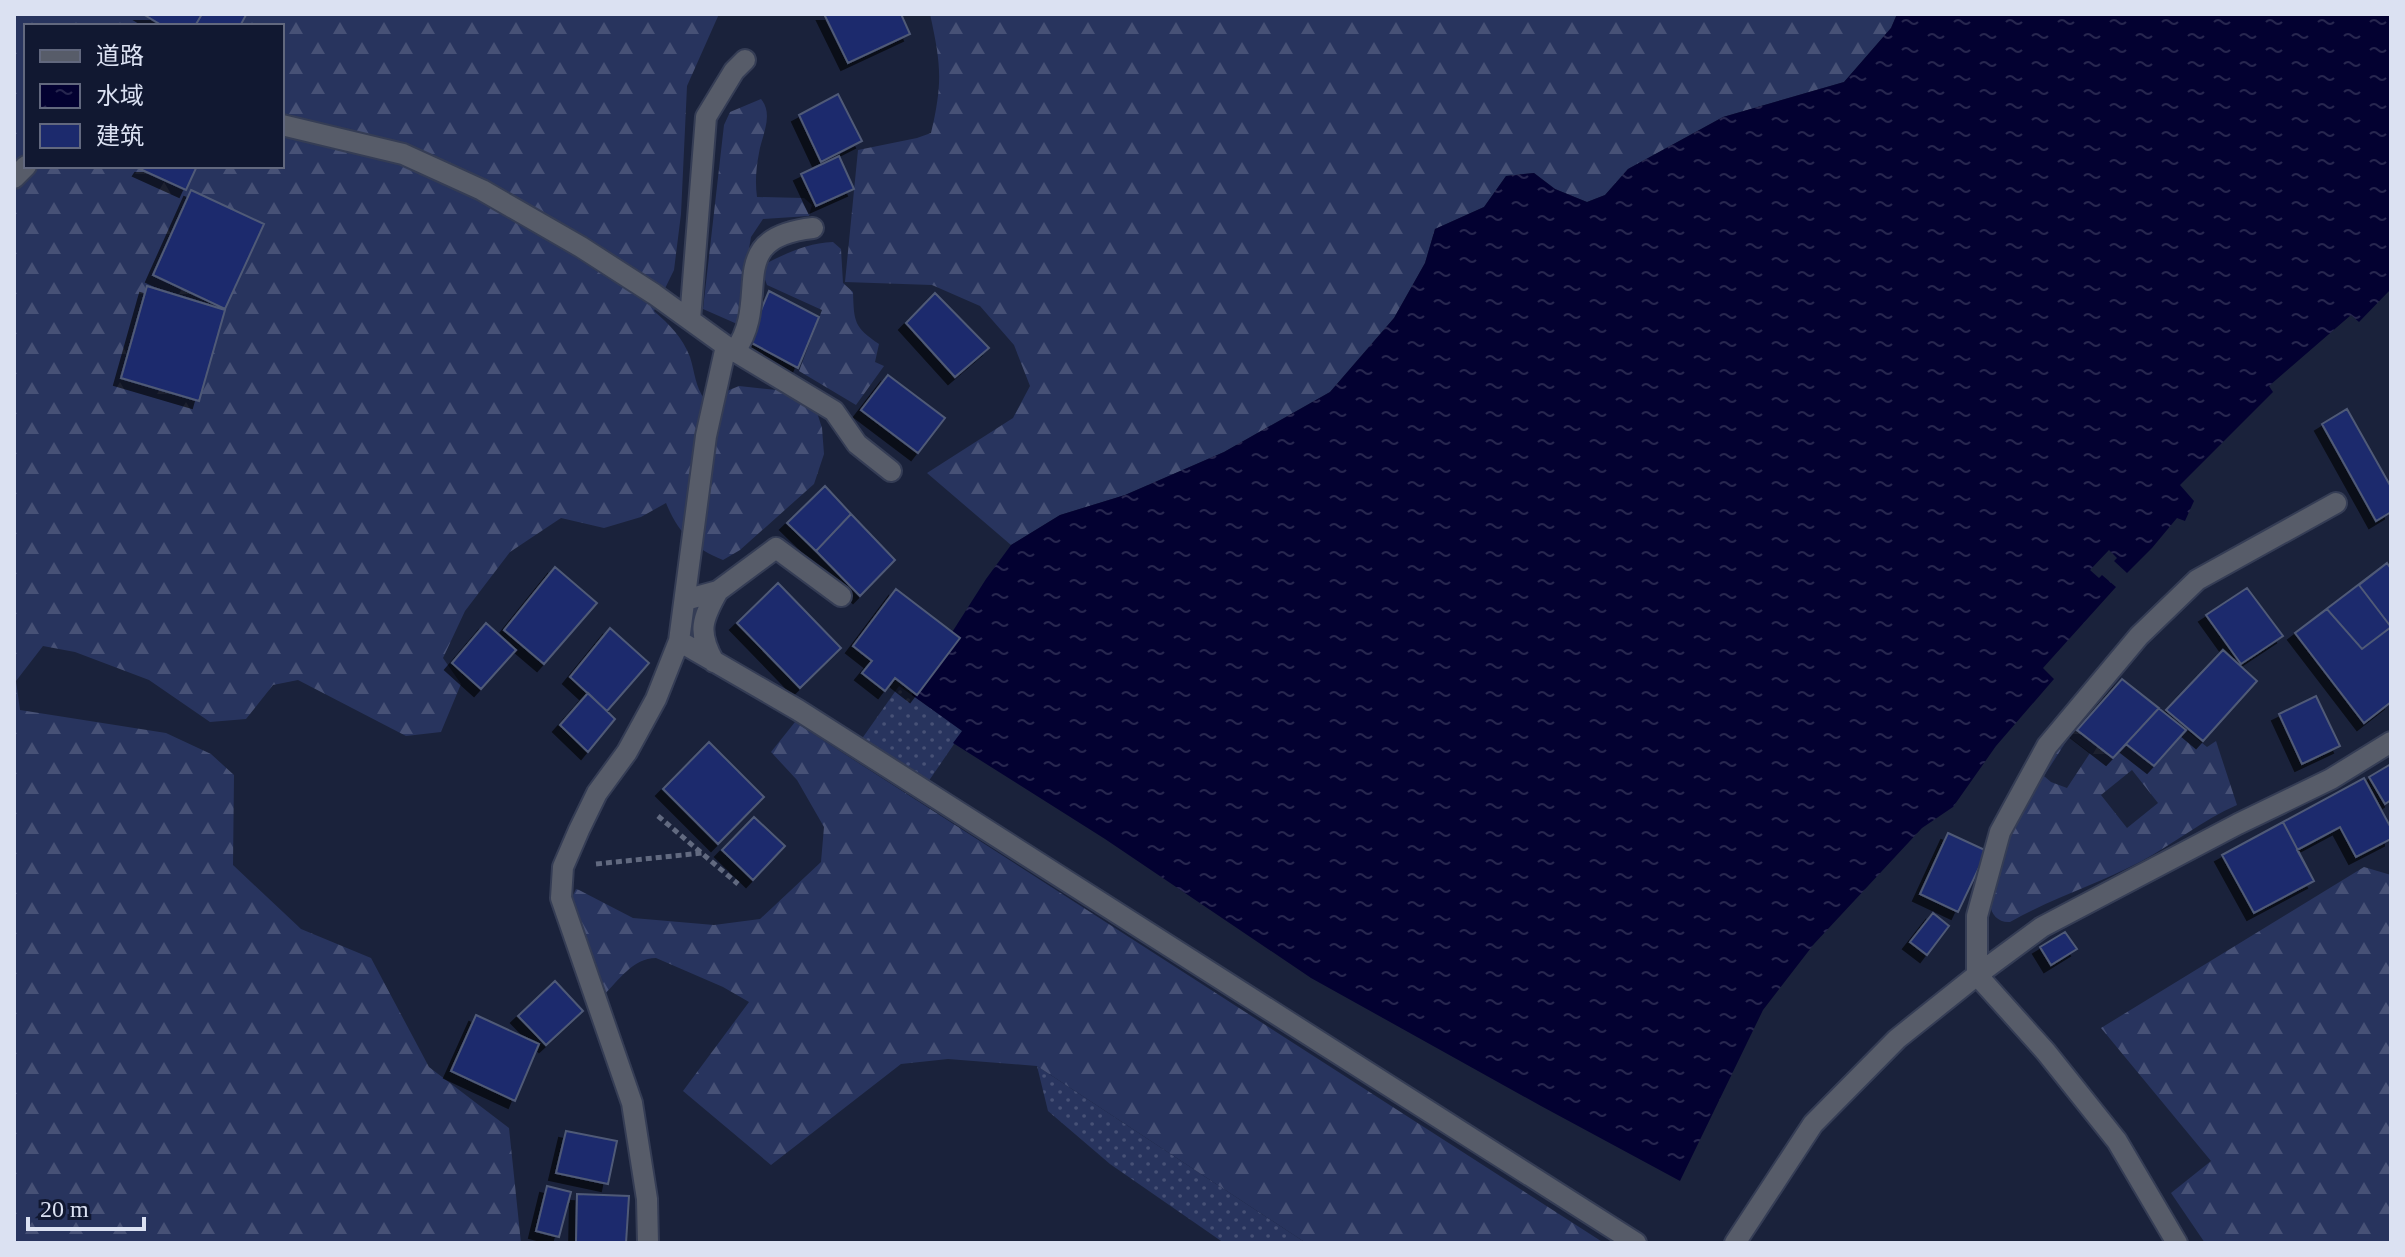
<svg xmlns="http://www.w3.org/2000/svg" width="2405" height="1257" viewBox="0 0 2405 1257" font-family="'Times New Roman','Noto Sans SC',serif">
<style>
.grass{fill:url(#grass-dots)}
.forest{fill:url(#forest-firs);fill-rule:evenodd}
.water{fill:url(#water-ripples)}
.building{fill:#1c2a6d;stroke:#505a77;stroke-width:2;filter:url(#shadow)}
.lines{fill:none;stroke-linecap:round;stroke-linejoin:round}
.minor-casing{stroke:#353d55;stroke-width:24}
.path{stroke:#626a80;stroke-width:5;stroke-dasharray:6 4;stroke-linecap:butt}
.minor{stroke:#575c69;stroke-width:20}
</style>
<defs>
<pattern id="grass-dots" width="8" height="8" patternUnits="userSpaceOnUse" patternTransform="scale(2)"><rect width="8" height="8" fill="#28345e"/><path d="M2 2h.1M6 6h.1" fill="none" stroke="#475176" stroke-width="1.8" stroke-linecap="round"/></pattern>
<pattern id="forest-firs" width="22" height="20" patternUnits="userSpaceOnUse" patternTransform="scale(2)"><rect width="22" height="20" fill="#28345e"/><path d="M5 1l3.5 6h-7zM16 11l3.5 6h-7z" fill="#475176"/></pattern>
<pattern id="water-ripples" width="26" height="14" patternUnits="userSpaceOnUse" patternTransform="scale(2)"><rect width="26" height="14" fill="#030131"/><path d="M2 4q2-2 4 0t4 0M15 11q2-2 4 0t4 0" fill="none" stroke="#27264f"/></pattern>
<filter id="shadow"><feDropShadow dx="-7" dy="7" stdDeviation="0" flood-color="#0009"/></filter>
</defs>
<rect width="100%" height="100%" fill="#1a223b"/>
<path class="grass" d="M899,686L963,731L926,785L861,740Z
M1037,1066L1306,1243H1224L1110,1164L1048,1111Z"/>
<path class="forest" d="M14,14H719L687,86L681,214L674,270L654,311C670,325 682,337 690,357C695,373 695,386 705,400L739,386L796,392L813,400L822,428L824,454L814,484L740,550L723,560C693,548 678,532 666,503L641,517L604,528L561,518L510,552L465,611L443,658L461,684L441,732L406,736L298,680L273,685L246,719L210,722L149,680L75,652L43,646L16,681L20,710L166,733L211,754L234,775L233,865L301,929L371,958L429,1067L509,1128L521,1243H14ZM26,26H282V166H26Z
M930,14H1897L1891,28L1844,82L1723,117L1628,169L1605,195L1587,202L1555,189L1534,173L1506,176L1484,207L1435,229L1425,263L1394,318L1330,392L1224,452L1125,495L1060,515L1011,545L927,473L1013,418L1030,386L1014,345L980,306L932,285L845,282L858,150L917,138L931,133C943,82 941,64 930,14Z
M761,99C774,115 762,135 759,153C756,168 755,183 757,197L804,198L812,205L809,216L763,219L751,237L742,290L746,304L744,327L703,309L724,125L730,112Z
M833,242L841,249L843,283L853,292C854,322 854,327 879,344L875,362L884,366L856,405L799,371L822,310L767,285L763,274L767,263C789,252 808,243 833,242Z
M795,722L1604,1243H1306L1037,1066L948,1059L901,1064L771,1165L683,1091L749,1002L723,987L656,958C633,958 618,981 603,996L573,911L572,897L576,889L579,890L633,918L714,925L760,919L821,862L824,827L797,780L771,752Z
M2074,727L2077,730L2126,744L2154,766L2186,730L2207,747L2216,741L2237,805C2202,820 2174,844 2140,862C2098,884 2052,898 2010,922C1999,923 1991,915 1990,904C1990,892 1997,879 2000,868C2013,829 2026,789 2050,755C2057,745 2066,736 2074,727ZM2069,737L2090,753L2067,788L2051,782L2044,776ZM2132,770L2158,803L2127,828L2101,795Z
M2364,867L2391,875V1243H2205L2171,1193L2211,1161L2101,1028Z"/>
<path class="water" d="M1897,14H2391V289L2359,322L2351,315L2269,386L2273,392L2180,485L2194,501L2185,521L2177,518L2152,548L2127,573L2114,561L2117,558L2109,550L2090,570L2099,578L2102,575L2116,587L2043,668L2054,679L1996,746L1953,807L1922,828L1814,944L1763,1010L1680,1181L1541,1106L1311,978L1105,839L953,743L962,731L912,695L986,579L1011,545L1060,515L1125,495L1224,452L1330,392L1394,318L1425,263L1435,229L1484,207L1506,176L1534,173L1555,189L1587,202L1605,195L1628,169L1723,117L1844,82L1891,28Z"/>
<path class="building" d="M143,14H202L195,26H163Z
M202,14H245L246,15L240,26H195Z
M824,14H901L910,34L848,63Z
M838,94L862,141L821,162L799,115Z
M839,156L854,189L816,206L801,174Z
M142,166H197L186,190L140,169Z
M191,190L264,224L225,309L153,275Z
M147,286L225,310L199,401L121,378Z
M769,291L819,317L798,368L748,341Z
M935,293L989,348L955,377L906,323Z
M888,375L945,418L918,453L861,410Z
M2347,409L2391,487V512L2376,521L2322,424Z
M825,486L851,514L816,551L787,523Z
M851,514L895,560L860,596L816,551Z
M2387,563L2391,569V702L2364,723L2295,633Z
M2387,563L2391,569V702L2364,723L2295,633L2327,609L2362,649L2391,627L2359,585Z
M555,567L597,603L544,664L504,630Z
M778,583L841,648L800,688L737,623Z
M2247,588L2283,636L2241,664L2206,615Z
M896,589L960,638L917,695L895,678L885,691L862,673L872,661L853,646Z
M486,623L516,650L481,689L452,663Z
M610,628L649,663L607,711L570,677Z
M2223,650L2257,681L2203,741L2166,710Z
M2122,679L2186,730L2154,766L2126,744L2113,758L2077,730Z
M2122,679L2159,708L2113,758L2077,730Z
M588,693L615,719L588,752L560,725Z
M2316,696L2340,746L2302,764L2279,714Z
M709,742L764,797L718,844L663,789Z
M2391,764V800L2385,804L2369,777Z
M2364,778L2391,828V839L2356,857L2340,827L2297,850L2314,881L2254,913L2222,855Z
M754,817L785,846L753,880L722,850Z
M2283,822L2314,881L2254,913L2222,855Z
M1948,833L1987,851L1958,912L1920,894Z
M1933,913L1949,926L1927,955L1910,942Z
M2065,932L2077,949L2051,965L2040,947Z
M555,981L583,1011L546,1045L518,1016Z
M476,1015L539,1044L515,1101L451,1071Z
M566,1131L617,1141L608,1184L556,1173Z
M547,1186L571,1192L559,1237L536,1231Z
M577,1194L629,1196L626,1243H576Z"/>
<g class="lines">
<defs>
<path id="minor" d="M282,125L403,154L482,190L581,247L654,294L726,346L834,411L857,444L891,471
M14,178L26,166
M690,320L706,117L734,71L745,60
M685,600L718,591L776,548L841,596
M679,641L798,710L1636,1243
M714,662C697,632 702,619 718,591
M648,1243L647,1199L632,1103L561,898L563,867L579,830L597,793L627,752L656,699L679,641L706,436L726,346L735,351C773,297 721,238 813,228
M1735,1243L1813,1124L1897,1039L1977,975L2042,927L2238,824L2331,779L2391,742
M2177,1243L2117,1141L2046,1052L1977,975V916L2000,832L2047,746L2139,636L2197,580L2336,503"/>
</defs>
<use href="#minor" class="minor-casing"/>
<path class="path" d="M658,816L738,884
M596,864L702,853"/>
<use href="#minor" class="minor"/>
</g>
<rect width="2405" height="1257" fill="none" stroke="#dbe1f2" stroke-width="32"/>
<rect x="24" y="24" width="260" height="144" fill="#111831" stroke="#62687e" stroke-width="2"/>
<rect x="40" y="50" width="40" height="12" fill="#575c69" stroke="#62687e" stroke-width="2"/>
<text x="96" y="64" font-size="24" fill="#dbe1f2">道路</text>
<rect x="40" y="84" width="40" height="24" fill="url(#water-ripples)" stroke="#62687e" stroke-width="2"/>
<text x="96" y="104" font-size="24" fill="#dbe1f2">水域</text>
<rect x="40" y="124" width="40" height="24" fill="#1c2a6d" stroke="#62687e" stroke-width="2"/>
<text x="96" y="144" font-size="24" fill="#dbe1f2">建筑</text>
<path d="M28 1217v12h116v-12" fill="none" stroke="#dbe1f2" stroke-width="4"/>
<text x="40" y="1217" font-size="24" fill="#dbe1f2" stroke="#111831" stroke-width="6" paint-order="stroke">20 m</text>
</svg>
